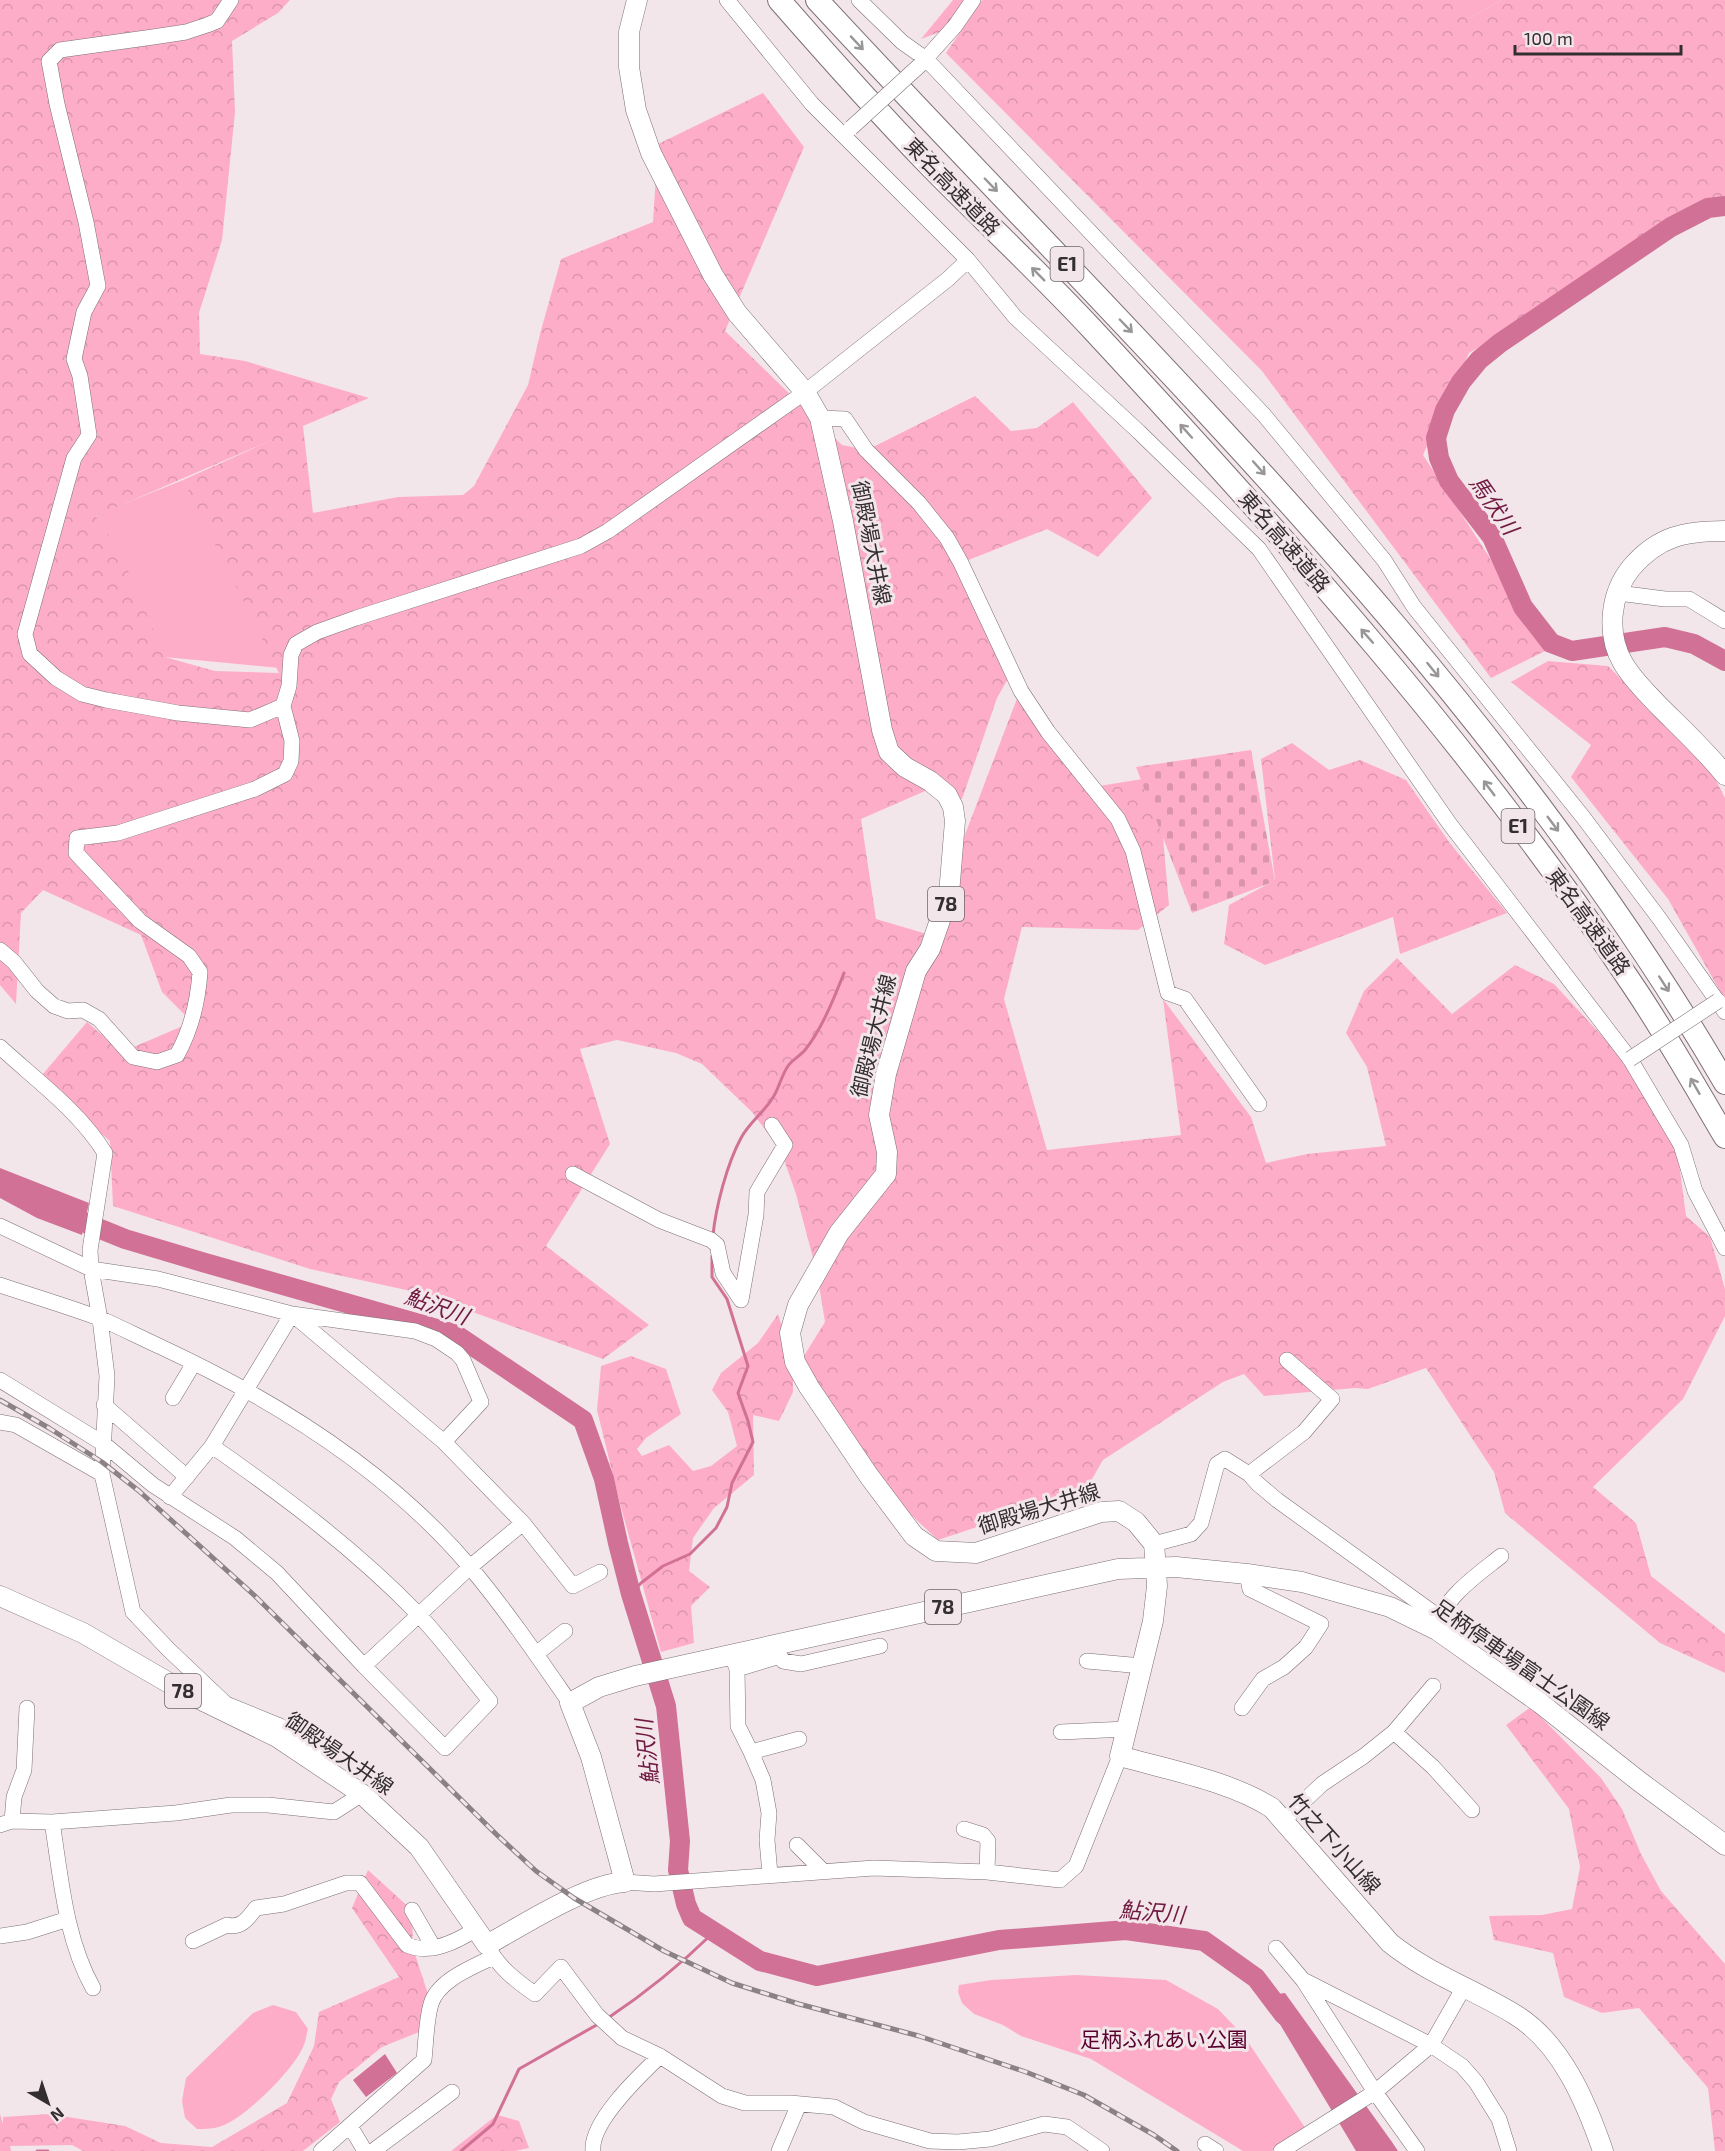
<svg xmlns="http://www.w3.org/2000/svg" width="1725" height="2151" viewBox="0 0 1725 2151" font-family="'Exo 2','Noto Sans JP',sans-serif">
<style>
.green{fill:#feadc8}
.forest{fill:url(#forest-crowns);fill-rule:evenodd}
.cemetery{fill:url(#cemetery-stones)}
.water{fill:#d17195}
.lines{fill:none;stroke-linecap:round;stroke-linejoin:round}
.stream{stroke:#d17195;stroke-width:3}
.river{stroke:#d17195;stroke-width:20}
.minor-casing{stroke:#7c7074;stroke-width:16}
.major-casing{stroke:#7c7074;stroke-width:21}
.highway-casing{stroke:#7c7074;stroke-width:24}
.minor{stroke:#fff;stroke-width:15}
.major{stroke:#fff;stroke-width:20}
.highway{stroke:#fff;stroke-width:22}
.rail-casing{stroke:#8b8285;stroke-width:5}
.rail{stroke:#f3e6ea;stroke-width:3;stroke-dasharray:9;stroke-linecap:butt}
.minor-bridge-casing{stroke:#7c7074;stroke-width:16;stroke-linecap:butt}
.minor-bridge{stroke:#fff;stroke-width:15}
.oneway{stroke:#999698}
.labels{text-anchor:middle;stroke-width:6;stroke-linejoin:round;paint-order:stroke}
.shield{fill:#f3e6ea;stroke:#6d6568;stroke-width:1.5}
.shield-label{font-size:20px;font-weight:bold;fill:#332e30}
.street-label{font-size:21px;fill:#332e30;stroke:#f3e6ea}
.park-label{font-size:21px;fill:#59002e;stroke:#f3e6ea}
.water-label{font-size:22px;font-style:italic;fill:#711a42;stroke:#f3e6ea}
</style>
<defs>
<pattern id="forest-crowns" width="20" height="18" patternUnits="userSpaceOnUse" patternTransform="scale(1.5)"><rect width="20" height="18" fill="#feadc8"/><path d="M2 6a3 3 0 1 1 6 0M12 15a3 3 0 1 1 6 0" fill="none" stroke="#da95ac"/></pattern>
<pattern id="cemetery-stones" width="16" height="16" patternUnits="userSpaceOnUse" patternTransform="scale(1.5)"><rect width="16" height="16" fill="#feadc8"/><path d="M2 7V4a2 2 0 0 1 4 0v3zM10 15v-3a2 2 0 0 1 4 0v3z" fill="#da95ac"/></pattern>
</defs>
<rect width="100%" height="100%" fill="#f3e6ea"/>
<path class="green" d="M1461,0H1502L1468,19Z
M183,480L290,669L164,657L96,515Z
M1076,1975L1166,1980L1218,2009L1244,2036L1306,2129L1272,2151H1243L1091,2059L1021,2036L1003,2025L974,2014L962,2003L958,1992L959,1985L991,1980Z
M273,2005L296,2012L308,2029C306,2035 306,2042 303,2047C294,2069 247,2116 224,2125C216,2129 206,2129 197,2129L185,2118L182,2101L186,2078L253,2013Z"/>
<path class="forest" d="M0,0H290L278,13L232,41L235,112L222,240L199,313L200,354L245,361L369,398L303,426L313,513L398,497L463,495L474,486L528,385L540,334L561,259L653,222L658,144L763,93L804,147L725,331L842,445L867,450L975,396L1011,431L1037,428L1073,402L1152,498L1098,557L1047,529L961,563L1010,675L997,698L962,799L932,788L861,819L876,919L927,934L1018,696L1093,787L1161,776L1160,803L1169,905L1138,930L1022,927L1004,999L1047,1150L1181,1135L1163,999L1251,1117L1266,1163L1307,1154L1386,1146L1367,1067L1346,1033L1364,991L1397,958L1452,1014L1515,965L1554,984L1617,1052L1677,1148L1686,1216L1710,1237L1725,1289V1316L1683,1399L1593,1487L1636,1523L1651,1576L1725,1634V1673L1660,1643L1505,1513L1494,1472L1426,1368L1368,1389L1355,1388L1264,1396L1244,1374L1223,1382L1103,1460L1085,1491L938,1540L895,1500L802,1359L825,1322L817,1273L796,1194L781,1151L752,1112L702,1064L676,1053L617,1040L580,1049L610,1144L546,1246L649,1325L603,1359L420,1293L310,1269L113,1206L110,1141L37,1081L87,1022L122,1052L192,1022L162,992L141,935L43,890L21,913L16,1004L0,985ZM281,436L183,480L279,673L215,671L165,657L121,554L96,516Z
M953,0H974L955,26L921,39Z
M982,0H1463L1468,19L1502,0H1725V202L1469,353L1423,455L1549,649L1491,678L1262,371L946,53Z
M1548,661L1608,666L1709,767L1725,798V1000L1668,899L1571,777L1591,745L1511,682Z
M1292,743L1329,770L1360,760L1406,780L1449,842L1507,913L1400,954L1393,917L1265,965L1224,944L1229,905L1275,880L1261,759Z
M778,1314L793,1362V1392L779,1421L753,1415L754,1475L714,1508L693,1538L689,1571L710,1587L691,1606L694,1643L661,1652L619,1500L597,1410L601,1366L631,1356L666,1369L681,1414L646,1438L637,1449L642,1456L669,1445L693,1471L711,1466L737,1446L728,1412L712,1390L721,1373L758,1343Z
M1531,1707L1601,1778L1622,1809L1641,1854L1661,1891L1725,1964V2151H1715L1708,2088L1639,2008L1602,2013L1564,1997L1553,1953L1494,1940L1489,1916L1542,1915L1572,1909L1580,1867L1569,1809L1506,1725Z
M368,1870L412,1910L413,1948L428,1994L419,2032L382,2047L339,2082L331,2099L340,2122L303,2151H83L72,2145L10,2146L11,2151H0V2114L3,2124V2117L49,2114L125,2126L161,2143L212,2147L287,2103L314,2046L319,2012L399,1977L352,1908Z
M497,2115L519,2121L529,2148L515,2151H451Z"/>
<path class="cemetery" d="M1251,750L1275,881L1192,913L1136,767Z"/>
<path class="water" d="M0,1168L89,1203L82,1235L37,1218L0,1198Z
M1285,1993L1392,2142L1398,2151H1356L1263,1996Z
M385,2054L397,2073L366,2097L353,2080Z"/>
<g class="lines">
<path class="stream" d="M713,1235C716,1206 727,1164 741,1138C749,1123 763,1113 772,1099C779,1089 781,1076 788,1066C792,1060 800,1056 805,1050C822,1029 834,998 844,973
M631,1594L641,1583L663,1566L690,1554L716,1528L727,1507L732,1483L753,1442L748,1421L738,1393L748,1366L727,1299L712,1277V1256
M608,2018C647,1992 680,1965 714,1932
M37,2151H48
M461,2151L493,2124L519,2069L600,2023"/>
<path class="river" d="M1725,206L1708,208L1671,227L1500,343L1479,360L1461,382L1445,410L1436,438L1439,458L1449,481L1492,537L1523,607L1551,643L1572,651L1665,637L1694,644L1725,661
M61,1213L125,1239L202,1262L455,1334L583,1420L604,1479L618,1543L631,1594L666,1706L680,1841L678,1870L686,1904L692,1918L760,1961L817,1976L999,1940L1126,1930L1204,1941L1256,1978L1284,2015"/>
<defs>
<path id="minor" d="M231,0L217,21L207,25L186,32L153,37L60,50L49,61L57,104L86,222L98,286L84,312L74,359L80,376L89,435L74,458L25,634L30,654L56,678L82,694L106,700L178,713L250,720L283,706
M727,0L812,104L968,260L1015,317L1139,432L1259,549L1449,823L1630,1059L1681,1145L1695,1191L1725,1248
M859,0L902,42L926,59L1264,415L1384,560L1414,607L1583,817L1659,918L1725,1012
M920,65L955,26L973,0
M820,418L845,419L866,450L919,503L947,538L961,563L1021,691L1048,732L1118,819L1133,851L1168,993L1185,999L1259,1104
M1618,593L1665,599H1689L1725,621
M0,950L14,962L37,991L54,1006L68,1011L83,1010L99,1019L133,1057L157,1062L177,1055C191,1030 198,1001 200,972L189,956L140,921L76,853L77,838L118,833L255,789L285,774L291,761L292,741L283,706L289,686L291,655L296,644L317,632L356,618L581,546L608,531L805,392L948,279L968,260
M0,1047C36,1080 79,1111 105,1153L90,1250L91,1269L100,1319L107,1376L102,1474L133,1612L168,1649L226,1704L280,1726L324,1757
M573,1174L659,1220L711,1240L717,1245L723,1273L741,1300
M0,1226L91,1269L158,1279L292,1314L444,1442L523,1523L573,1586L600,1572
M0,1285C33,1296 67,1306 99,1318C120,1327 141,1338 161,1347C275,1400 388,1470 470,1567C506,1610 538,1657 570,1703
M741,1300L756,1215L757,1192L785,1145L772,1125
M0,1380L104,1444L153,1485L235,1538L277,1573L364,1666L445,1748L490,1701C466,1672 443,1640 417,1613C355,1549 285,1497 212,1446
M173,1398L194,1363
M104,1405L187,1477
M0,1422L16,1425L102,1474
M1249,1474L1258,1484L1277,1500L1439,1617
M170,1497L212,1446L292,1314L415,1331L436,1339L457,1353L463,1360L481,1402L444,1442
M1154,1544L1191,1534L1201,1523L1217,1464L1225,1459L1249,1474L1304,1432L1332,1399L1287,1360
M1438,1627C1441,1599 1480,1573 1501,1556
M731,1653L737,1669L738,1726L751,1752L799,1739
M536,1654L565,1631
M1087,1661L1142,1666
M364,1666L470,1567L523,1523
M737,1669L780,1656L783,1661L801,1664L880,1646
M1242,1708L1263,1679L1284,1667L1306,1647L1321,1624L1250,1589L1247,1574
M1061,1732L1127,1729
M1394,1732L1433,1767L1472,1810
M751,1752L763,1780L769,1813L767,1840L770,1874
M1284,1820L1322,1784L1364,1756L1394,1732L1433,1686
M12,1821L14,1797L24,1770L27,1708
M52,1822C61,1877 65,1938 93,1988
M0,1825L12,1821L52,1822L176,1813L231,1805H268L334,1812L362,1794L357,1787
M964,1829L983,1835L988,1841L987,1872
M797,1845L823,1871
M625,1882L654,1884L874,1868L987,1872L1060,1880L1076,1866L1120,1756
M412,1910L434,1948
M0,1936L27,1932L68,1919
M193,1941L227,1925C241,1929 248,1918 256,1908L284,1904L346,1883H360L407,1945C430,1955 456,1942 476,1929
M487,1945C498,1967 515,1980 535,1994L561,1967L597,2015L622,2038L660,2056L722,2096L745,2103H790L834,2107L864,2122L930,2141L958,2142L990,2139L1044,2124L1067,2127L1102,2151
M1276,1948L1303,1980L1375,2092L1417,2151
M1303,1980L1431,2045L1462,2066L1476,2082L1499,2119L1509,2151
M350,2126L365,2151
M1205,2144L1216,2151
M321,2151L424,2060C426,2042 426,2021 431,2004C438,1980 473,1967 493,1957
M373,2151L452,2092
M593,2151C590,2122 640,2075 660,2056
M779,2151L799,2104
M1281,2151L1375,2092L1431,2045L1464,1987"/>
<path id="major" d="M637,0L629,32V67L636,110L651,153L713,275L737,313L805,392L820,418L843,521L882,730L889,752L905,767L930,781L947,795L953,807L955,821L949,894L930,949L916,971L886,1074L879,1115L887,1152L886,1174L839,1233L798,1305L790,1333L795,1362L809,1387L869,1476L914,1536L936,1551L976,1553L1101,1512L1119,1511L1136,1522L1154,1544L1156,1568L1157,1586L1153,1621L1120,1756C1168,1770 1230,1781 1272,1808L1390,1943C1429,1974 1473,1989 1514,2014C1561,2042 1586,2102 1603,2151
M1725,531C1685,531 1658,536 1631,568C1610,594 1606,634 1623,663C1632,679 1646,692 1658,705C1681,728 1705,750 1725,775
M0,1596L83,1633L183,1691L277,1737L362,1794L419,1847L487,1945C523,1925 586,1884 625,1882L591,1757L570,1703L599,1687L635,1676L1118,1569L1176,1567L1247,1574L1302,1582L1390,1607L1437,1630L1540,1703L1640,1782L1725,1845"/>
<path id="highway" d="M779,0C828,56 878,112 929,165C983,220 1040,273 1092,329C1286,538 1478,752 1636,990C1668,1038 1696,1088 1725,1137
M817,0C1137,346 1486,672 1725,1083"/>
</defs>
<use href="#minor" class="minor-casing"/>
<use href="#major" class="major-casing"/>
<use href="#highway" class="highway-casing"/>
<use href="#minor" class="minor"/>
<use href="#major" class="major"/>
<use href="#highway" class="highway"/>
<defs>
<path id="rail" d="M0,1400L49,1428L102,1462L139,1491L255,1596L497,1835L536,1871L574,1898L664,1951L732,1983L799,2004L919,2036L1026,2072L1084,2095L1154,2135L1177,2151"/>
</defs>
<use href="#rail" class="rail-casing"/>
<use href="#rail" class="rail"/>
<defs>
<path id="minor-bridge" d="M851,128L920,65
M1630,1059L1718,1001"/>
</defs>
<use href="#minor-bridge" class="minor-bridge-casing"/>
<use href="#minor-bridge" class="minor-bridge"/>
</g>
<defs><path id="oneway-shaft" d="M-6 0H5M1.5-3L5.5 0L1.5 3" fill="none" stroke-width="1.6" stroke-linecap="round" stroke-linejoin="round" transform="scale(1.5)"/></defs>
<g class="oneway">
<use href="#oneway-shaft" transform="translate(857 43) rotate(47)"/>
<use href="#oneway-shaft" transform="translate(991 185) rotate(46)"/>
<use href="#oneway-shaft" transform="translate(1038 274) rotate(-135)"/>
<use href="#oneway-shaft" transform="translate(1126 326) rotate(46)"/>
<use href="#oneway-shaft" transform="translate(1186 431) rotate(-132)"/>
<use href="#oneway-shaft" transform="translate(1259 468) rotate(48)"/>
<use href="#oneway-shaft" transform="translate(1367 636) rotate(-131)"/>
<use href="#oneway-shaft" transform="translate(1433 670) rotate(51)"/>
<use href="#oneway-shaft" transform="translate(1489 788) rotate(-127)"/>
<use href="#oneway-shaft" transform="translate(1553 824) rotate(53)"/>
<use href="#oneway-shaft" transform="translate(1664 984) rotate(57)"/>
<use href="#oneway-shaft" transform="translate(1695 1086) rotate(-120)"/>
</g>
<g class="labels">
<g class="shield">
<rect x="1050.5" y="247" width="33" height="34" rx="4.5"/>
<rect x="1501.5" y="809" width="33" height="34" rx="4.5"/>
<rect x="928" y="887" width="36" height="34" rx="4.5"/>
<rect x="925" y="1590" width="36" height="34" rx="4.5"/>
<rect x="165" y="1674" width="36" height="34" rx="4.5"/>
</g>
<g class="shield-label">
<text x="1067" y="271">E1</text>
<text x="1518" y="833">E1</text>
<text x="946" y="911">78</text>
<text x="943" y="1614">78</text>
<text x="183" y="1698">78</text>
</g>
<g class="street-label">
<text transform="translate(952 187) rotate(46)" y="7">東名高速道路</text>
<text transform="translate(1284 542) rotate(49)" y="7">東名高速道路</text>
<text transform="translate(871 543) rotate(79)" y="7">御殿場大井線</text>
<text transform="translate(1588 922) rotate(54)" y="7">東名高速道路</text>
<text transform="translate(874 1036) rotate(-76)" y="7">御殿場大井線</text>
<text transform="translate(1039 1509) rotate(-17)" y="7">御殿場大井線</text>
<text transform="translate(1521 1665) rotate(35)" y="7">足柄停車場富士公園線</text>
<text transform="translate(339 1754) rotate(35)" y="7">御殿場大井線</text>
<text transform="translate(1334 1844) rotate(48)" y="7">竹之下小山線</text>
</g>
<g class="park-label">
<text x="1164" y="2047">足柄ふれあい公園</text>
</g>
<g class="water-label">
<text transform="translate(1494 505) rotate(55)" y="8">馬伏川</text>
<text transform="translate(437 1306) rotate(20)" y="8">鮎沢川</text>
<text transform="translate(647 1752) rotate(-96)" y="8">鮎沢川</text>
<text transform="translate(1152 1912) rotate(5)" y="8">鮎沢川</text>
</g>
</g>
<g transform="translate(48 2103) rotate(141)" stroke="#f3e6ea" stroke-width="4.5" paint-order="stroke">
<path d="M0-4.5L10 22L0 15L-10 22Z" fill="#332e30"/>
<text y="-9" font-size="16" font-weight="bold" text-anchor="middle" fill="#332e30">N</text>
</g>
<path d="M1515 45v9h166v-9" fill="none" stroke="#332e30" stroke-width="3"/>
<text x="1524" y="45" font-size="18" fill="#332e30" stroke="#f3e6ea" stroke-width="4.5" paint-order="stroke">100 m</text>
</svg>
